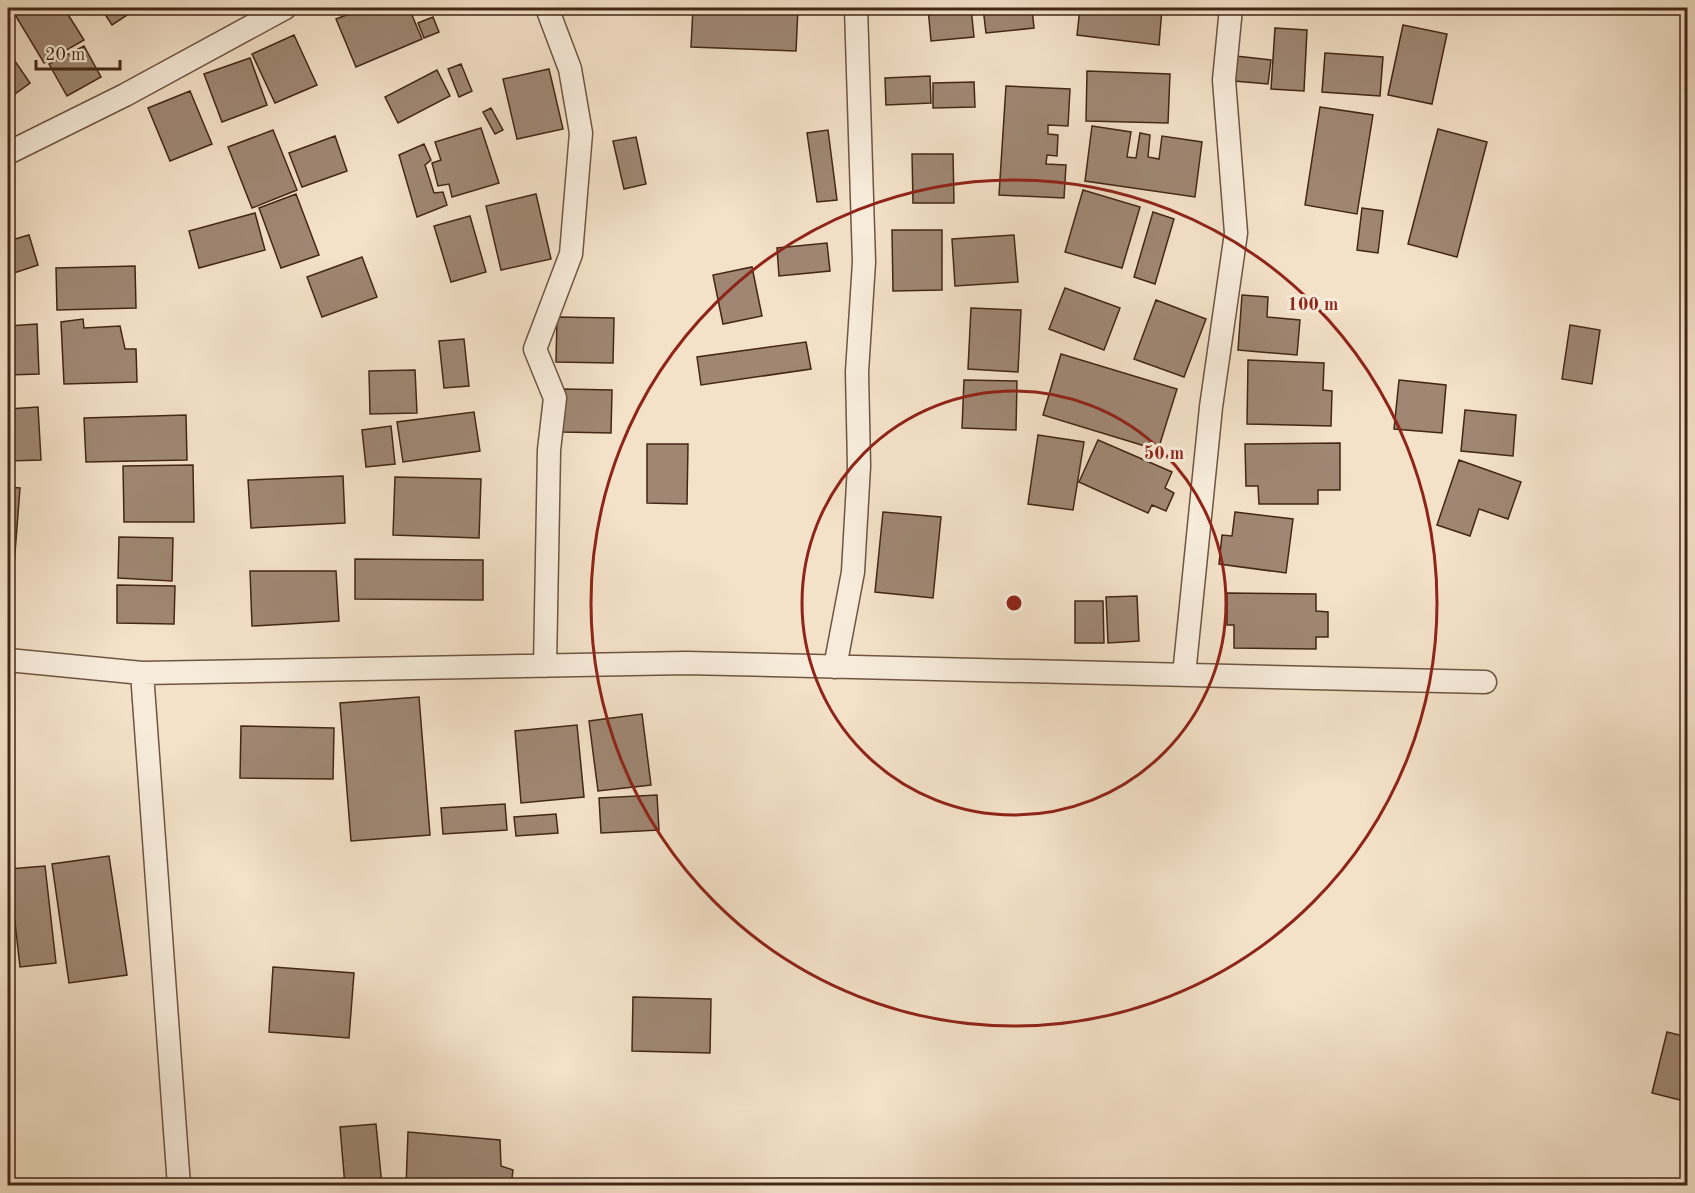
<svg xmlns="http://www.w3.org/2000/svg" width="1695" height="1193" viewBox="0 0 1695 1193" font-family="'Old Standard TT',serif">
<style>
.building{fill:#9f8773;stroke:#432616;stroke-width:1.5}
.lines{fill:none;stroke-linecap:round;stroke-linejoin:round}
.street-casing{stroke:#6f5542;stroke-width:25}
.street{stroke:#f7ecdb;stroke-width:22}
.ring{fill:none;stroke:#8f2418;stroke-width:3}
.centre{fill:#8f2418;stroke:#f7ecdb;stroke-width:3}
.ring-label{font-size:18px;text-anchor:middle;font-weight:bold;fill:#8f2418;stroke:#f7ecdb;stroke-width:6;stroke-linejoin:round;paint-order:stroke}
</style>
<rect width="100%" height="100%" fill="#f3e1c8"/>
<filter id="stains"><feTurbulence type="fractalNoise" baseFrequency=".00333" numOctaves="4"/><feColorMatrix values="0 0 0 0 .2 0 0 0 0 .09 0 0 0 0 .02 0 0 0 .5 -.17"/></filter>
<radialGradient id="worn" r=".72"><stop offset=".6" stop-color="#630" stop-opacity="0"/><stop offset="1" stop-color="#630" stop-opacity=".3"/></radialGradient>
<path class="building" d="M11,8H64L84,40L44,63Z
M101,8H138L112,25Z
M365,8H409L422,39L356,67L336,19Z
M693,8H798L796,51L691,47Z
M928,8H971L974,37L931,41Z
M983,8H1032L1034,28L986,33Z
M1080,8H1162L1159,45L1077,35Z
M433,17L439,32L424,38L418,23Z
M1403,25L1447,34L1432,104L1388,95Z
M1275,28L1307,30L1304,91L1271,89Z
M294,35L317,85L275,103L252,54Z
M84,46L101,77L67,96L49,64Z
M8,51L30,83L8,99Z
M1325,53L1383,57L1380,96L1322,92Z
M1236,56L1271,60L1268,84L1234,81Z
M250,58L267,105L222,122L204,74Z
M461,64L472,91L459,97L448,69Z
M549,69L563,129L517,139L503,79Z
M437,70L450,96L398,123L385,97Z
M1087,71L1170,74L1168,123L1086,121Z
M930,76L931,103L886,105L885,78Z
M974,82L975,107L933,108V83Z
M1006,86L1070,89L1068,126L1048,125V134L1058,135L1057,156L1047,155L1046,164L1066,165L1064,198L999,195Z
M190,91L212,144L170,161L148,108Z
M1320,107L1373,115L1357,214L1305,205Z
M491,108L503,130L495,134L483,112Z
M1092,126L1131,132L1127,157L1136,158L1140,133L1150,135L1148,157L1159,159L1162,136L1202,142L1195,197L1085,181Z
M481,128L499,183L452,197L449,184L438,186L432,163L441,160L435,142Z
M1438,129L1487,142L1457,257L1408,244Z
M273,130L297,190L252,208L228,147Z
M828,130L837,200L817,202L807,133Z
M335,136L347,171L302,187L289,153Z
M636,137L646,184L624,189L613,141Z
M424,144L431,160L425,165L434,193L443,192L447,205L417,217L399,155Z
M912,154H953L954,203H913Z
M1083,190L1140,207L1122,268L1065,252Z
M296,194L319,255L281,268L259,208Z
M536,194L551,259L501,270L486,206Z
M1362,208L1383,211L1378,253L1357,250Z
M1153,212L1174,219L1155,284L1134,277Z
M255,213L265,250L199,268L189,231Z
M470,216L486,272L451,282L434,226Z
M892,230H942V290L893,291Z
M29,235L38,265L8,275V241Z
M1014,235L1018,282L955,286L952,239Z
M827,243L830,271L779,276L777,248Z
M362,257L377,297L322,317L307,277Z
M135,266L136,308L57,310L56,268Z
M752,267L762,316L723,324L713,275Z
M1065,288L1120,308L1104,350L1049,329Z
M1242,295L1268,297L1267,317L1300,320L1297,355L1238,350Z
M1156,300L1206,319L1184,377L1134,359Z
M971,308L1021,310L1018,372L968,369Z
M557,317L614,318L613,363L556,362Z
M83,319L84,328L120,326L125,349H136L137,382L64,384L61,322Z
M37,324L39,374L8,375V326Z
M1570,325L1600,330L1592,384L1562,379Z
M464,339L469,386L444,388L439,341Z
M806,342L811,369L701,385L697,357Z
M1061,354L1177,389L1158,450L1043,415Z
M1248,360L1324,363L1323,390L1332,391L1331,426L1247,424Z
M415,370L417,413L370,414L369,371Z
M964,380L1017,381L1016,430L962,428Z
M1399,380L1446,385L1442,433L1394,429Z
M564,389L612,390L611,433L563,432Z
M38,407L41,460L8,461V409Z
M1465,410L1516,415L1513,456L1461,451Z
M474,412L480,451L403,462L397,422Z
M186,415L187,460L86,462L84,418Z
M391,426L395,464L366,467L362,430Z
M1038,435L1084,442L1073,510L1028,504Z
M1098,440L1172,472L1165,488L1174,493L1166,511L1152,505L1148,513L1079,482Z
M1340,443V490H1318V504H1259L1258,486H1246L1245,444Z
M647,444H688L687,504L647,503Z
M1459,460L1521,482L1508,519L1479,509L1470,536L1437,525Z
M193,465L194,522H124L123,466Z
M343,476L345,523L251,528L248,480Z
M395,477L481,479L479,538L393,535Z
M8,487L20,488L12,592L8,591Z
M883,512L941,517L933,598L875,592Z
M1235,512L1293,519L1286,573L1219,564L1222,535L1232,536Z
M119,537L173,538L172,581L118,578Z
M355,559L483,560V600L355,599Z
M250,571H336L339,621L252,626Z
M117,585L175,586L174,624L117,623Z
M1227,593L1316,594V611L1328,612V637H1316V649L1234,648V625H1227Z
M1137,596L1139,641L1108,643L1106,597Z
M1075,601H1103L1104,643H1075Z
M419,697L430,835L351,841L340,703Z
M642,714L651,785L598,791L589,721Z
M577,725L584,797L521,803L515,731Z
M241,726L334,728L333,779L240,778Z
M657,795L659,830L601,833L599,798Z
M505,804L507,830L443,834L441,808Z
M556,814L558,833L516,836L514,817Z
M109,856L127,975L69,983L52,864Z
M45,866L56,963L20,967L9,869Z
M1688,952V1011H1682Z
M8,964L13,994L8,995Z
M273,967L354,973L349,1038L269,1032Z
M633,997L711,999L710,1053L632,1051Z
M1667,1032L1688,1037V1102L1652,1093Z
M376,1124L382,1186H345L340,1127Z
M408,1132L500,1140L501,1166L513,1170L511,1186H406Z"/>
<g class="lines">
<defs>
<path id="street" d="M8,153L125,95L285,8
M8,660L142,673L686,663L1485,682
M545,666L549,450L555,398L535,349L571,254L581,133L570,69L547,8
M835,667L853,572L859,466L857,372L864,262L856,8
M142,673L179,1186
M1184,675L1211,407L1236,233L1224,80L1231,8"/>
</defs>
<use href="#street" class="street-casing"/>
<use href="#street" class="street"/>
</g>
<g class="ring">
<circle cx="1014" cy="603" r="212"/>
<circle cx="1014" cy="603" r="423"/>
</g>
<circle cx="1014" cy="603" r="9" class="centre"/>
<g class="ring-label">
<text x="1313" y="310">100 m</text>
<text x="1164" y="459">50 m</text>
</g>
<rect width="1695" height="1193" fill="none" stroke="#f3e1c8" stroke-width="30"/>
<rect x="9" y="9" width="1677" height="1175" fill="none" stroke="#432616" stroke-width="3"/>
<rect x="15" y="15" width="1665" height="1163" fill="none" stroke="#432616" stroke-width="1.5"/>
<path d="M36 60v9h84v-9" fill="none" stroke="#432616" stroke-width="3"/>
<text x="45" y="60" font-size="18" fill="#432616" stroke="#f7ecdb" stroke-width="4.5" paint-order="stroke">20 m</text>
<rect width="100%" height="100%" filter="url(#stains)"/>
<rect width="100%" height="100%" fill="url(#worn)"/>
</svg>
